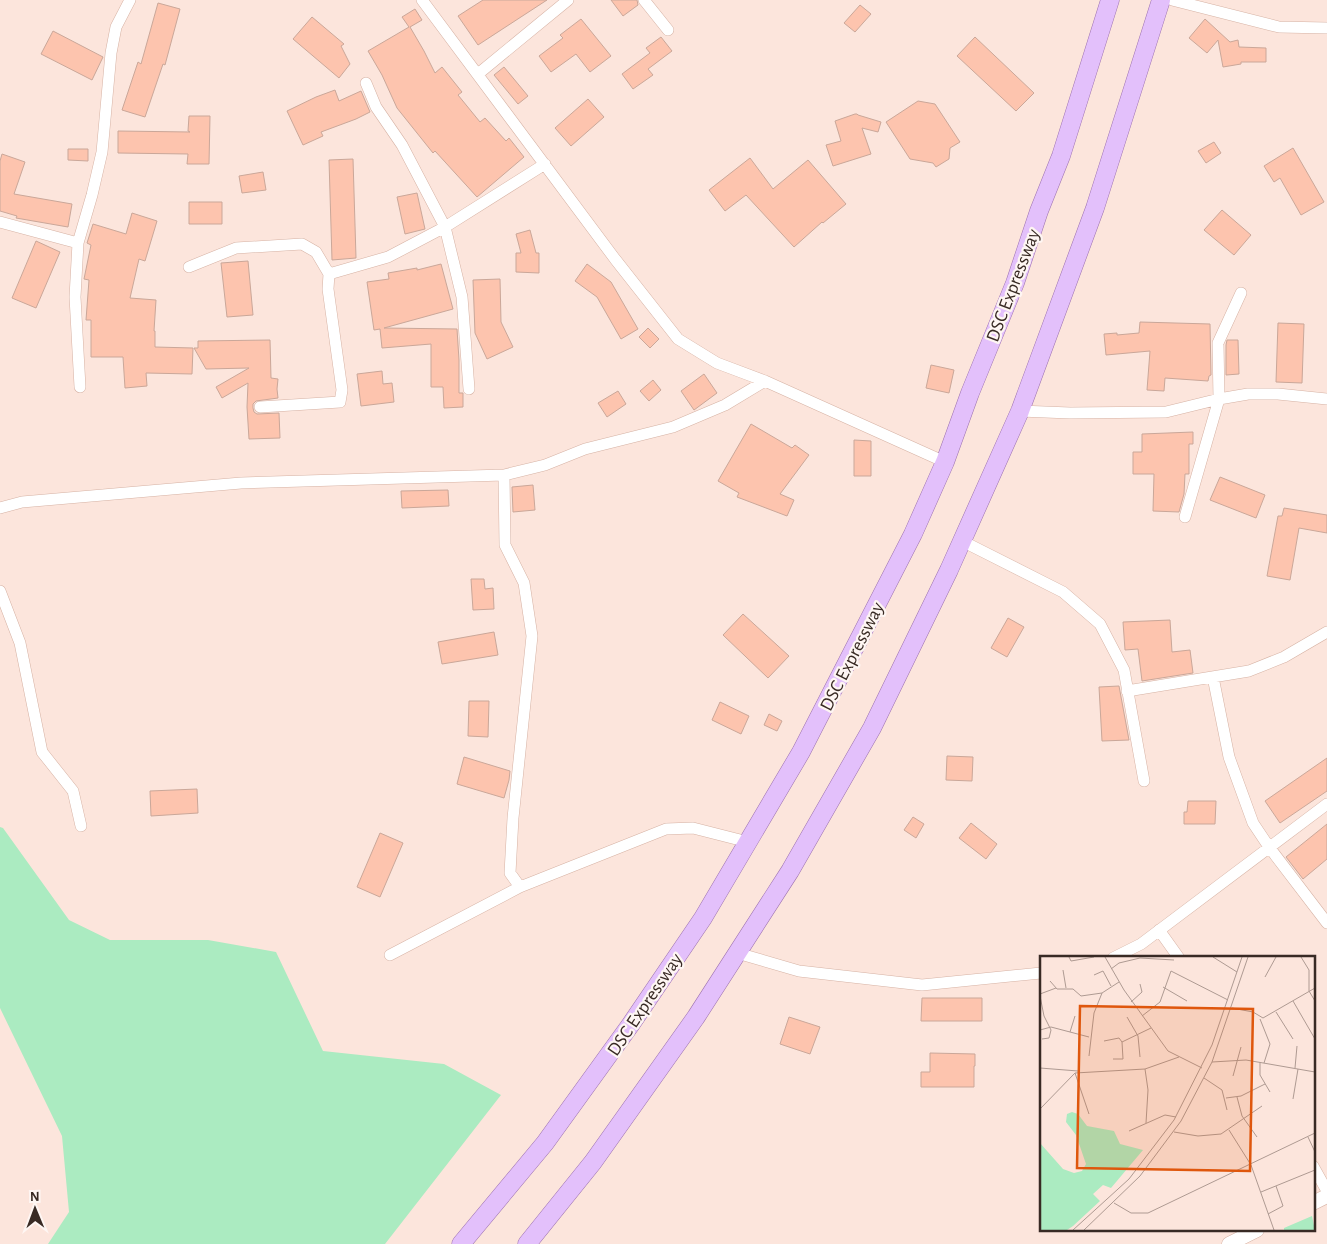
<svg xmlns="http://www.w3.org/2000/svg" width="1327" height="1244" viewBox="0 0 1327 1244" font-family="'Alegreya Sans',sans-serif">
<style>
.green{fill:#abebc1}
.building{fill:#fdc4ae;stroke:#caa799}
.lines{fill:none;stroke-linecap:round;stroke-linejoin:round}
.minor-casing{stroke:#d6b2a4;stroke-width:12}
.tertiary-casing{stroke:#d6b2a4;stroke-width:15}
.primary-casing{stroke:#9b70ae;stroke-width:19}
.minor{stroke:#fff;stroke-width:11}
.tertiary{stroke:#fff;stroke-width:14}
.primary{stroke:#e3c0fb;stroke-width:18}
.labels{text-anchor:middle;stroke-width:4.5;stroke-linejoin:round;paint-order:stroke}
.street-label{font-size:19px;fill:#382a24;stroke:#fef6f3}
.inset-road{fill:none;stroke:#ae9a92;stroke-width:1}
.view{fill:#df570d;fill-opacity:0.15;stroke:#df570d;stroke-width:2.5}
.inset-edge{fill:none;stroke:#382a24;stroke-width:2.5}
</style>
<rect width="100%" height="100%" fill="#fce5dc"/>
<path class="green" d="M0,827L3,828L69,920L110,940H208L276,952L323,1051L444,1064L501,1095L385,1244H48L69,1212L62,1136L0,1008Z"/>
<path class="building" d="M483,0H547L478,45L458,16Z
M611,0H637L638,5L623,16Z
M158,3L180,9L165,65L163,64L145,117L122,110L138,62L141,64Z
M860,5L871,14L855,32L844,23Z
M415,9L422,20L410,27L424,51L435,73L442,67L462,92L458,95L480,122L485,118L506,141L509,138L524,157L477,197L435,151L433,153L397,108L382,75L368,51L409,27L402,17Z
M312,17L344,44L341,46L350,64L339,78L293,39Z
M581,19L611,56L590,72L576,54L551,72L539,56L563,38L560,35Z
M1205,19L1230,42L1238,40L1239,47L1266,48V62H1241V64L1223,67L1218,40L1207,53L1189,38Z
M53,31L103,57L92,80L41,54Z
M661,37L672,51L648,69L653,75L633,89L622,74L650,53L646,48Z
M975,37L1034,93L1016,111L957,56Z
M504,67L528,96L518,104L494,75Z
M335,90L339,101L361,91L370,112L356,119L321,132L323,136L303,145L287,111L316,97Z
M588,99L604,117L571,146L555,128Z
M918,101L935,104L960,142L950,148L949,159L936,167L933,163L910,159L886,122Z
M855,114H857L858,115L881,122L878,132L862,128L871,154L833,166L826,145L841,141L835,121Z
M189,116H210L209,164H187L188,154L118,153V131L190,132L188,131Z
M1214,142L1221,153L1206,163L1198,151Z
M1293,148L1324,202L1301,215L1280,178L1274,182L1264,166Z
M68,149H88V161L68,160Z
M2,154L25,162L14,194L72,204L68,227L16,218L17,216L0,211V161Z
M750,158L773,189L808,160L846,204L823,223L822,222L794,247L746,195L725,211L709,190Z
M353,159L356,258L332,260L329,160Z
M263,172L266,190L242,193L239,176Z
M417,193L425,229L405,234L397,197Z
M189,202H222V224H189Z
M1222,210L1251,235L1234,255L1204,230Z
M132,213L157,221L145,261L139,259L130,298L156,300L154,331H155V347L193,348L192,374L146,373L147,386L125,388L123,357H91V320H86L89,280L84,279L91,245L87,243L93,224L126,234Z
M530,230L536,253H539V273L516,272V253H521L516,234Z
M36,241L60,252L36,308L12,298Z
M248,261L253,315L227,317L221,263Z
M441,264L453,309L384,328L457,329L459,360V393H463V407L444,408L443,387H431V344L382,348L380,329L374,330L367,282L389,279L388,273L417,268V270Z
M587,264L611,282L638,329L621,339L597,297L575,281Z
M500,279L501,322L513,347L487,359L475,333L473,280Z
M1140,322L1210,324L1211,375L1209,376L1208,381L1165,378L1164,391L1147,390L1150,351L1106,355L1104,334L1117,333V335L1139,333Z
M1278,323L1304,324L1302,383L1276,382Z
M648,328L659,339L650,348L639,337Z
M270,340L271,378L278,379L277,389L278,398L256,401L253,404V408L254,412L257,414L279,413L280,438L249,439L247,407L248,383L222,398L216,387L249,368L206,369L194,348H198V341Z
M1227,340H1238L1239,374L1226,375V345Z
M931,365L954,370L949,393L926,388Z
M382,371L383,384L392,383L394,402L361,406L357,374Z
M704,374L717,393L694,410L681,391Z
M653,380L661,390L649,401L640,391Z
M618,391L626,404L607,417L598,403Z
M751,424L792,448L795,445L809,455L780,494L794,500L787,516L737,497L739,493L718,481Z
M1193,432V444H1189V474H1185L1184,494L1179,512L1153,511L1154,474H1133V452H1142V434Z
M854,440L871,441V476H854Z
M1220,477L1265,495L1256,518L1210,500Z
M533,485L535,510L513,512L512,487Z
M448,490L449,506L402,508L401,491Z
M1284,508L1327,515V533L1299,528L1290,580L1267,576L1278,516H1282Z
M471,579H484L485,589L493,588L494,609L473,610Z
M743,614L789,656L768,678L723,635Z
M1008,618L1024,627L1007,657L991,648Z
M1170,620L1172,652L1190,650L1193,673L1142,681L1138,649L1125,650L1123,622Z
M494,632L498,655L442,664L438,642Z
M1119,686L1129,740L1102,741L1099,687Z
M469,701H489L488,737L468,736Z
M720,702L749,716L741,734L712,720Z
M769,714L782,721L777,731L764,725Z
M947,756L973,757L972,781L946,780Z
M464,757L510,771L509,780L504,798L457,784Z
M1327,758V791L1280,823L1265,801Z
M197,789L198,813L151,816L150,791Z
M1188,801H1216L1215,824H1184V812H1187Z
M913,817L924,824L916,838L904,830Z
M971,823L997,844L986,859L959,838Z
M1327,824V859L1303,879L1286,857Z
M380,833L403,843L380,897L357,887Z
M922,998H982V1021H921Z
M789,1017L820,1027L810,1054L780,1044Z
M930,1053L975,1054V1066H974V1087H921V1072H930Z"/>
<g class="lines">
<defs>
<path id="minor" d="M422,0L615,259L678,339L717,363L765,381L945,462
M644,0L668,30
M1172,0L1279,27L1327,28
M478,74L568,0
M366,83L376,107L402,145L445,227L462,297L469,389
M0,222L78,243
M189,267L236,248L302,244L316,252L329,274L328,289L342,390L340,402L260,407
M329,274L388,257L445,227L545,164
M80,387L75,297L78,243L92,195L102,152L111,53L116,27L130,0
M1020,411L1070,413L1166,412L1219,399L1248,394H1278L1327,399
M504,475L505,545L524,583L532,636L513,818L510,873L520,887
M0,508L22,502L241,483L504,475L545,465L585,449L673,427L725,405L765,381
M1185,517L1219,399L1218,343L1241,293
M962,541L1063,592L1100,624L1124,670L1144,781
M0,591L20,643L42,752L73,791L81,826
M1213,677L1229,757L1253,823L1269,847L1327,923
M1127,691L1249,671L1284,657L1327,632
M1159,930L1179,958
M737,953L799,971L922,985L1041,973
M390,955L520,887L666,829L693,828L748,842
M1113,958L1141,944L1327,804
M1313,1166L1327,1191"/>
<path id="tertiary" d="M1313,1203L1327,1196
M1229,1244L1257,1230"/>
<path id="primary" d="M461,1244L545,1143L631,1024L703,918L801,752L913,534L945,462L970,393L1015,283L1039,211L1061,156L1110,0
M527,1244L593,1162L696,1017L790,871L872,728L949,570L1020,411L1095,208L1161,0"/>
</defs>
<use href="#minor" class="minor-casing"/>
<use href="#tertiary" class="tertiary-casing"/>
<use href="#primary" class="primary-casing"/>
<use href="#minor" class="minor"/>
<use href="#tertiary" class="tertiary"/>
<use href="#primary" class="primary"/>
</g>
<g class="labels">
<g class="street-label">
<text transform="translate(1012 285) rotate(-69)" y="7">DSC Expressway</text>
<text transform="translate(851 656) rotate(-63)" y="7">DSC Expressway</text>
<text transform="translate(644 1004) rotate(-56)" y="7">DSC Expressway</text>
</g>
</g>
<g transform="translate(1040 956)">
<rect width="275" height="275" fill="#fce5dc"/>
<path d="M32,156L38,158L47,170L74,175L80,188L103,194L71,232L63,229L53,238L60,245L33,270L27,274H0V187L23,213L34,217L42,215L46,208L36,179L26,166L27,158ZM272,260L275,274H244V272Z" fill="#abebc1"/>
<path class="inset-road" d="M29,1L31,5L54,1M65,1L84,34L128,95L162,112M173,1L197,16M261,1L269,14V35L275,45M71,13L79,7L100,2L134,4M23,14L26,32M54,19L63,15L71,30M225,21L236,1M10,25L17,33H33L41,40L62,37L79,26M123,31L147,45M0,38L16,32M0,40L4,60L11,74L9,82L2,83M253,45L275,83M91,46L102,36L100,28M192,52L213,56L223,62L275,32M236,56L253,83M102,60L120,46L131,15L188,44M87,61L98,80L100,101M220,63L230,88L224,107M0,74L11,71L49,81M30,76L35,60M64,85L79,82L82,86L83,103H73M82,86L111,72M49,100L54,57L62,37M172,106L206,104L275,116M220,106V119L230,136M0,112L38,115M255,112L257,90M105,113L108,134L106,167M35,117L49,158M193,120L201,91M164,122L182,134L187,154M197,141L202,160L217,181M186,142L201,140L225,128M253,143L258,113M0,153L35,117L105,113L139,101M189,174L211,209L234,274M89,175L125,159L136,161M134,176L158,180L181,178L222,150M268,181L275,196M221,236L275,214M74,247L91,257H108L275,177M228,258L243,250L236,230M33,274L89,223L134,164L172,89L202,1M44,274L100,220L141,165L172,106L208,1"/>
<path class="view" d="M40,50L213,53L210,215L37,212Z"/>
<rect width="275" height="275" class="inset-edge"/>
</g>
<g transform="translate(35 1209) rotate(359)" stroke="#fef6f3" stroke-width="4" paint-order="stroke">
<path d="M0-4L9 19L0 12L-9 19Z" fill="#382a24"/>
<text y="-8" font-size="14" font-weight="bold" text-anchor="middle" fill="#382a24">N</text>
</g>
</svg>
